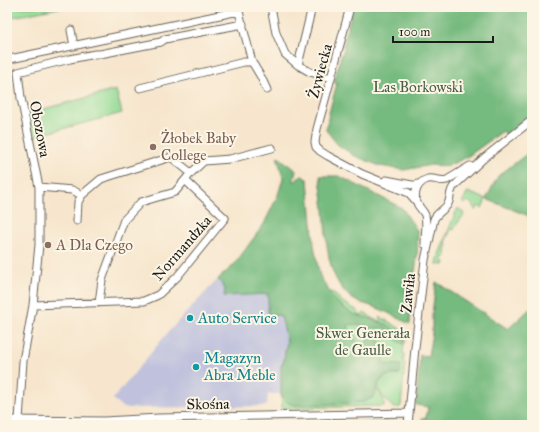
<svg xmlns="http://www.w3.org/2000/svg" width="539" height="432" viewBox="0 0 539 432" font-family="'IM FELL Great Primer',serif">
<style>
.industrial{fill:#c0c2dd}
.green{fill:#92da94;stroke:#577b58}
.forest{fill:#75ba7e;stroke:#486b4d}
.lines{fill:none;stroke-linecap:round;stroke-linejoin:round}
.minor-casing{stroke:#69635a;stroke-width:9}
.minor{stroke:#fff;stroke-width:7}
.education-dot{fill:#8d6e63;stroke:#fcf5e5;stroke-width:1.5}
.culture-dot{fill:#0f9aa8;stroke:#fcf5e5;stroke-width:1.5}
.labels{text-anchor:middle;stroke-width:4;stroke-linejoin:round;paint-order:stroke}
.street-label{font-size:15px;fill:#1c1c1c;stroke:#fcf5e5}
.park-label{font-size:15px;fill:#455e46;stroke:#fcf5e5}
.education-label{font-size:15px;fill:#785e54;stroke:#fcf5e5;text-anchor:start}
.culture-label{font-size:15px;fill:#0d838f;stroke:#fcf5e5;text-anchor:start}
</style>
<rect width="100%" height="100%" fill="#fcf5e5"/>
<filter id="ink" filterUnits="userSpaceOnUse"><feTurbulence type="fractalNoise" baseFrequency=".025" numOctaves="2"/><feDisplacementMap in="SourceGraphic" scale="8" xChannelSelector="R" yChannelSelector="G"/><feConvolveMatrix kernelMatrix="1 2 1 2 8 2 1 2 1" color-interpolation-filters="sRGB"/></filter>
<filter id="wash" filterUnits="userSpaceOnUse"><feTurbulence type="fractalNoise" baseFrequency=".012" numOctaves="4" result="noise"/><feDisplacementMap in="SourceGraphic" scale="16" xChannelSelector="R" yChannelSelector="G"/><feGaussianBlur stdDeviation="0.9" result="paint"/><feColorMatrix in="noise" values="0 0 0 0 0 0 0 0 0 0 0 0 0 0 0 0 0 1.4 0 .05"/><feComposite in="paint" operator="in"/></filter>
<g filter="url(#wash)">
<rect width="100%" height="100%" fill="#f7e6cd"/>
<path class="industrial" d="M218,279L225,289L224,296L268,294L281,316L287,341L283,364L281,365V394H268L267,406L123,408L113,399L169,331Z
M399,421V425H233L312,423Z"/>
<path class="green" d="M7,7H64L7,18Z
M116,90L122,113L32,137L28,120V113Z
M468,192L486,199L482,208L478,206L476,211L471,203L468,201L465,204L462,202Z
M458,208L462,211L464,215L456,225L454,230L451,229L445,242L447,244L445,250L446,256L444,258H442V260L445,262L444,265L437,264L439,254L455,214Z
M325,284L330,293L332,292L344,303L358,311L359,313V316H361L364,313L369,315L373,319L381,322L379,318L380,317C389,321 396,327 404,331L406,342L404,344L403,354H405L403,362L405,363L401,406L400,407L394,408C387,402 381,396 378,387L380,381L386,376L383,364L320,321Z
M377,389L384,401V406L282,408L281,394L284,399L376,391Z"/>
<path class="forest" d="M353,7H532V115L507,136L503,131L467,157L448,166L431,165L404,170L380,166L355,156L338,145L326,130L329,113L337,83H334L341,55H342L345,46H343Z
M532,150V221L529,216L486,199L498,176Z
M277,156L296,170L294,180L295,182L301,175L308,180L314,245L318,267L320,276L331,295L340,305L353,314L372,319L388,325L405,338L404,344C396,342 391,334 386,328H368V326L349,324L348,330L361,347L368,342V335H380L379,346L384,347L385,348L383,364L401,365L400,374L386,376L380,381L376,391L372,398L363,402L336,404L295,405L288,403L284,399L281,394V365L283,364L287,341L281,316L268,313V294L224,296L225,289L218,279L234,265L264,224L278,195L283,178Z
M320,176H339L402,208L418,232L417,257L411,301L410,324C399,319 388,312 377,308C367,304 356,303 349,296C325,274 327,239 324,210C323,199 321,188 320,176Z
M436,282L508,329L532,307V334L528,340L532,344V425H421L422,418H426L428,407L416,405L420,355L428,356L432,333V314Z"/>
</g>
<g filter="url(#ink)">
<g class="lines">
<defs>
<path id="minor" d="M271,7L276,33L285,54L298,65L310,72L331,78
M350,7L331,78L317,129L315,142L316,147L320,151L328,156L362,174L409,193L416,201
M238,8L252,62L261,77L267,90
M71,30L74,46
M10,59L239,11
M298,65L312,7
M140,88L244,62H252
M386,180L412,185H416L421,183
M39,187L72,190L82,195L101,179L171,157L191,173
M77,221L78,202L82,195
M425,244C425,235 427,224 425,215C423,211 420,208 418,205C412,195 417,182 428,179C435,178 440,182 447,180L470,166
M99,303L102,280L124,220L141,202L175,192L191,173L204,161L230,159L272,148
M33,305L144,301L158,295L177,277L225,218L186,181
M7,420L104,421L159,418L409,413
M19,420L23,361L33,305L39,245V187L21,98L18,72L70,59L95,54H100L161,42L165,39L243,24
M408,425L415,348L425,260L434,219C437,213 444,210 448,204C451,198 449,192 454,186L484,158L532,120"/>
</defs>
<use href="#minor" class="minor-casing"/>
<use href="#minor" class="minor"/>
</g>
</g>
<g class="education-dot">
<circle cx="153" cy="147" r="4"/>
<circle cx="48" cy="245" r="4"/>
</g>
<g class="culture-dot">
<circle cx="190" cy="318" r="4"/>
<circle cx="196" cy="367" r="4"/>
</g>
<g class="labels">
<g class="street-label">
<text transform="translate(320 71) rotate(-75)" y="5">Żywiecka</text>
<text transform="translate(40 129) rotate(79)" y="5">Obozowa</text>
<text transform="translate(182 248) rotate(-49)" y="5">Normandzka</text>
<text transform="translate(408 293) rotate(-84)" y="5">Zawiła</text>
<text transform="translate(208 404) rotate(-1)" y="5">Skośna</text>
</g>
<g class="park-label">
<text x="418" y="92">Las Borkowski</text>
<text x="363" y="338">Skwer Generała<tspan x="363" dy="17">de Gaulle</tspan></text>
</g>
<g class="education-label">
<text x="161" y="143">Żłobek Baby<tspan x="161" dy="17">College</tspan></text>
<text x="56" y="250">A Dla Czego</text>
</g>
<g class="culture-label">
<text x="198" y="323">Auto Service</text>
<text x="204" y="363">Magazyn<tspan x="204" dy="17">Abra Meble</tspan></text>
</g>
</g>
<rect width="539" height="432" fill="none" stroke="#fcf5e5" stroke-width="24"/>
<path d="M393 36v6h100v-6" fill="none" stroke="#1c1c1c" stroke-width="2"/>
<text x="399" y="36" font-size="12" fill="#1c1c1c" stroke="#fcf5e5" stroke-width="3" paint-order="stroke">100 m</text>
</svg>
